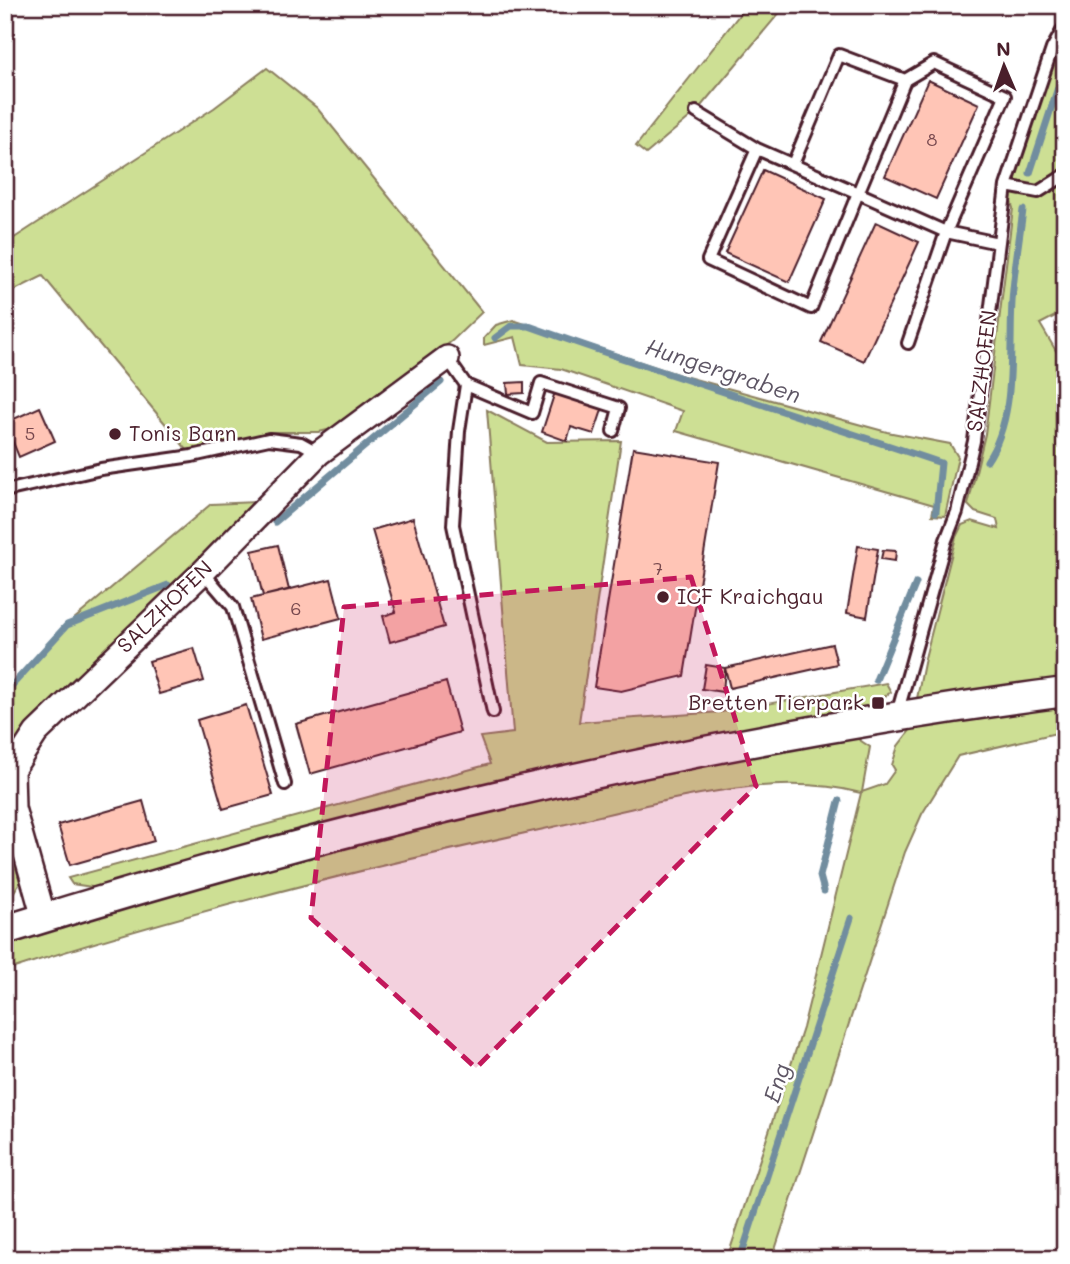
<svg xmlns="http://www.w3.org/2000/svg" width="1070" height="1264" viewBox="0 0 1070 1264" font-family="Mali,sans-serif">
<style>
.green{fill:#cddf94;stroke:#8c7f60;stroke-width:2}
.lines{fill:none;stroke-linecap:round;stroke-linejoin:round}
.stream{stroke:#718d9f;stroke-width:7}
.building{fill:#ffc5b6;stroke:#4a1f2b;stroke-width:2}
.service-casing{stroke:#4a1f2b;stroke-width:16}
.minor-casing{stroke:#4a1f2b;stroke-width:28}
.tertiary-casing{stroke:#4a1f2b;stroke-width:33}
.service{stroke:#fff;stroke-width:10}
.minor{stroke:#fff;stroke-width:23}
.tertiary{stroke:#fff;stroke-width:28}
.marked{fill:#c2185b;fill-opacity:0.2;stroke:#c2185b;stroke-width:5;stroke-dasharray:14 9;stroke-linejoin:round}
.poi-dot{fill:#4a1f2b;stroke:#fff;stroke-width:2.5}
.labels{text-anchor:middle;stroke-width:5;stroke-linejoin:round;paint-order:stroke}
.number-label{font-size:18px;fill:#77484e}
.street-label{font-size:21px;fill:#4a1f2b;stroke:#fff}
.poi-label{font-size:21px;fill:#4a1f2b;stroke:#fff;text-anchor:start}
.water-label{font-size:23px;font-style:italic;fill:#5e5665;stroke:#fff}
</style>
<rect width="100%" height="100%" fill="#fff"/>
<filter id="ink" filterUnits="userSpaceOnUse"><feTurbulence type="fractalNoise" baseFrequency=".0143" numOctaves="2"/><feDisplacementMap in="SourceGraphic" scale="14" xChannelSelector="R" yChannelSelector="G"/><feConvolveMatrix kernelMatrix="1 2 1 2 8 2 1 2 1" color-interpolation-filters="sRGB"/></filter>
<g filter="url(#ink)">
<path class="green" d="M747,5H786L696,112L646,154L636,146Z
M1065,26V311L1040,324L1065,366V731L958,756L922,814L905,852L772,1259H727L803,1028L861,793C766,768 647,806 553,827C368,867 185,912 5,971V941L527,797L855,737L870,747L862,792L885,784L895,770L892,765L898,746L911,729L925,658L956,537L962,525L972,521L999,529L997,519L975,512L968,505L985,434L1013,208L1006,186Z
M267,68L317,108L482,312L453,340L348,425L319,432H269L192,456L43,276L5,295V244L214,108Z
M513,320L680,375L887,432L950,444L958,457L945,516L932,515L934,505L676,431L683,411L561,369L522,365L515,337L484,345V338L496,325Z
M487,410L547,442L621,441L579,722L721,712L886,683L891,692L871,706L662,746L105,889L72,884L68,878L490,764L480,737L513,733Z
M255,502L5,765V693L67,625L211,504Z
M5,827L20,882L5,906Z"/>
<g class="lines">
<path class="stream" d="M1030,173L1065,66
M495,338L511,326H529C666,375 804,417 941,463L936,512
M987,461C1017,417 1009,353 1012,302C1014,271 1019,241 1023,210
M275,522L441,382
M876,680L916,583
M5,693L67,625L168,585
M824,891L820,876L839,801
M740,1259L851,918"/>
</g>
<path class="building" d="M928,80L979,104L936,199L885,176Z
M763,170L826,199L789,282L725,253Z
M876,222L919,242L864,361L821,342Z
M524,382V393L508,394L507,383Z
M555,392L603,407L594,434L571,427L567,441L542,432Z
M40,407L55,441L19,457L5,423Z
M633,448L719,462L684,676L621,691L594,687Z
M413,518L444,627L390,642L383,616L396,612L372,530Z
M278,545L289,590L263,596L252,551Z
M858,546L878,549L867,617L847,613Z
M883,550L896,551L895,561L881,559Z
M331,579L341,618L261,639L251,599Z
M832,644L837,664L730,688L725,668Z
M194,648L204,681L159,694L149,661Z
M706,665L725,668L723,692L702,689Z
M446,682L460,732L310,774L296,724Z
M246,705L273,795L223,809L197,720Z
M143,801L154,841L70,865L58,825Z"/>
<g class="lines">
<defs>
<path id="service" d="M696,112L757,149
M793,164L839,55L905,80L858,193L757,149L708,260L811,308L858,193L946,232L1005,96L934,63L905,80
M1006,186L1038,192L1065,175
M908,343L946,232L998,243
M447,358L466,385L459,431L453,525L493,712
M466,385L532,413L541,383L619,408L613,431
M5,491L101,469L192,456L269,439L301,443L319,453
M203,572L233,607L285,784
M897,714L946,540L957,512L974,441L1006,186L1052,49L1065,26"/>
<path id="minor" d="M44,918L13,808L12,770L36,733L203,572L319,453L447,358"/>
<path id="tertiary" d="M5,930C350,822 706,739 1065,692"/>
</defs>
<use href="#service" class="service-casing"/>
<use href="#minor" class="minor-casing"/>
<use href="#tertiary" class="tertiary-casing"/>
<use href="#service" class="service"/>
<use href="#minor" class="minor"/>
<use href="#tertiary" class="tertiary"/>
</g>
</g>
<path class="marked" d="M691,577L756,786L476,1068L311,918L344,607Z"/>
<g class="poi-dot">
<circle cx="115" cy="434" r="7"/>
<circle cx="663" cy="597" r="7"/>
<rect x="871" y="696" width="14" height="14" rx="3.5"/>
</g>
<g class="labels">
<g class="number-label">
<text x="932" y="146">8</text>
<text x="30" y="440">5</text>
<text x="658" y="575">7</text>
<text x="296" y="615">6</text>
</g>
<g class="street-label">
<text transform="translate(982 371) rotate(-83)" y="7">SALZHOFEN</text>
<text transform="translate(165 607) rotate(-44)" y="7">SALZHOFEN</text>
</g>
<g class="poi-label">
<text x="129" y="441">Tonis Barn</text>
<text x="677" y="604">ICF Kraichgau</text>
<text x="864" y="710" text-anchor="end">Bretten Tierpark</text>
</g>
<g class="water-label">
<text transform="translate(723 371) rotate(18)" y="8">Hungergraben</text>
<text transform="translate(777 1083) rotate(-72)" y="8">Eng</text>
</g>
</g>
<rect width="1070" height="1264" fill="none" stroke="#fff" stroke-width="28"/>
<rect x="14" y="14" width="1042" height="1236" fill="none" stroke="#4a1f2b" stroke-width="2.5" filter="url(#ink)"/>
<g transform="translate(1004 66) rotate(358)" stroke="#ffffff" stroke-width="5" paint-order="stroke">
<path d="M0-5L12 26L0 18L-12 26Z" fill="#4a1f2b"/>
<text y="-10" font-size="19" font-weight="bold" text-anchor="middle" fill="#4a1f2b">N</text>
</g>
</svg>
